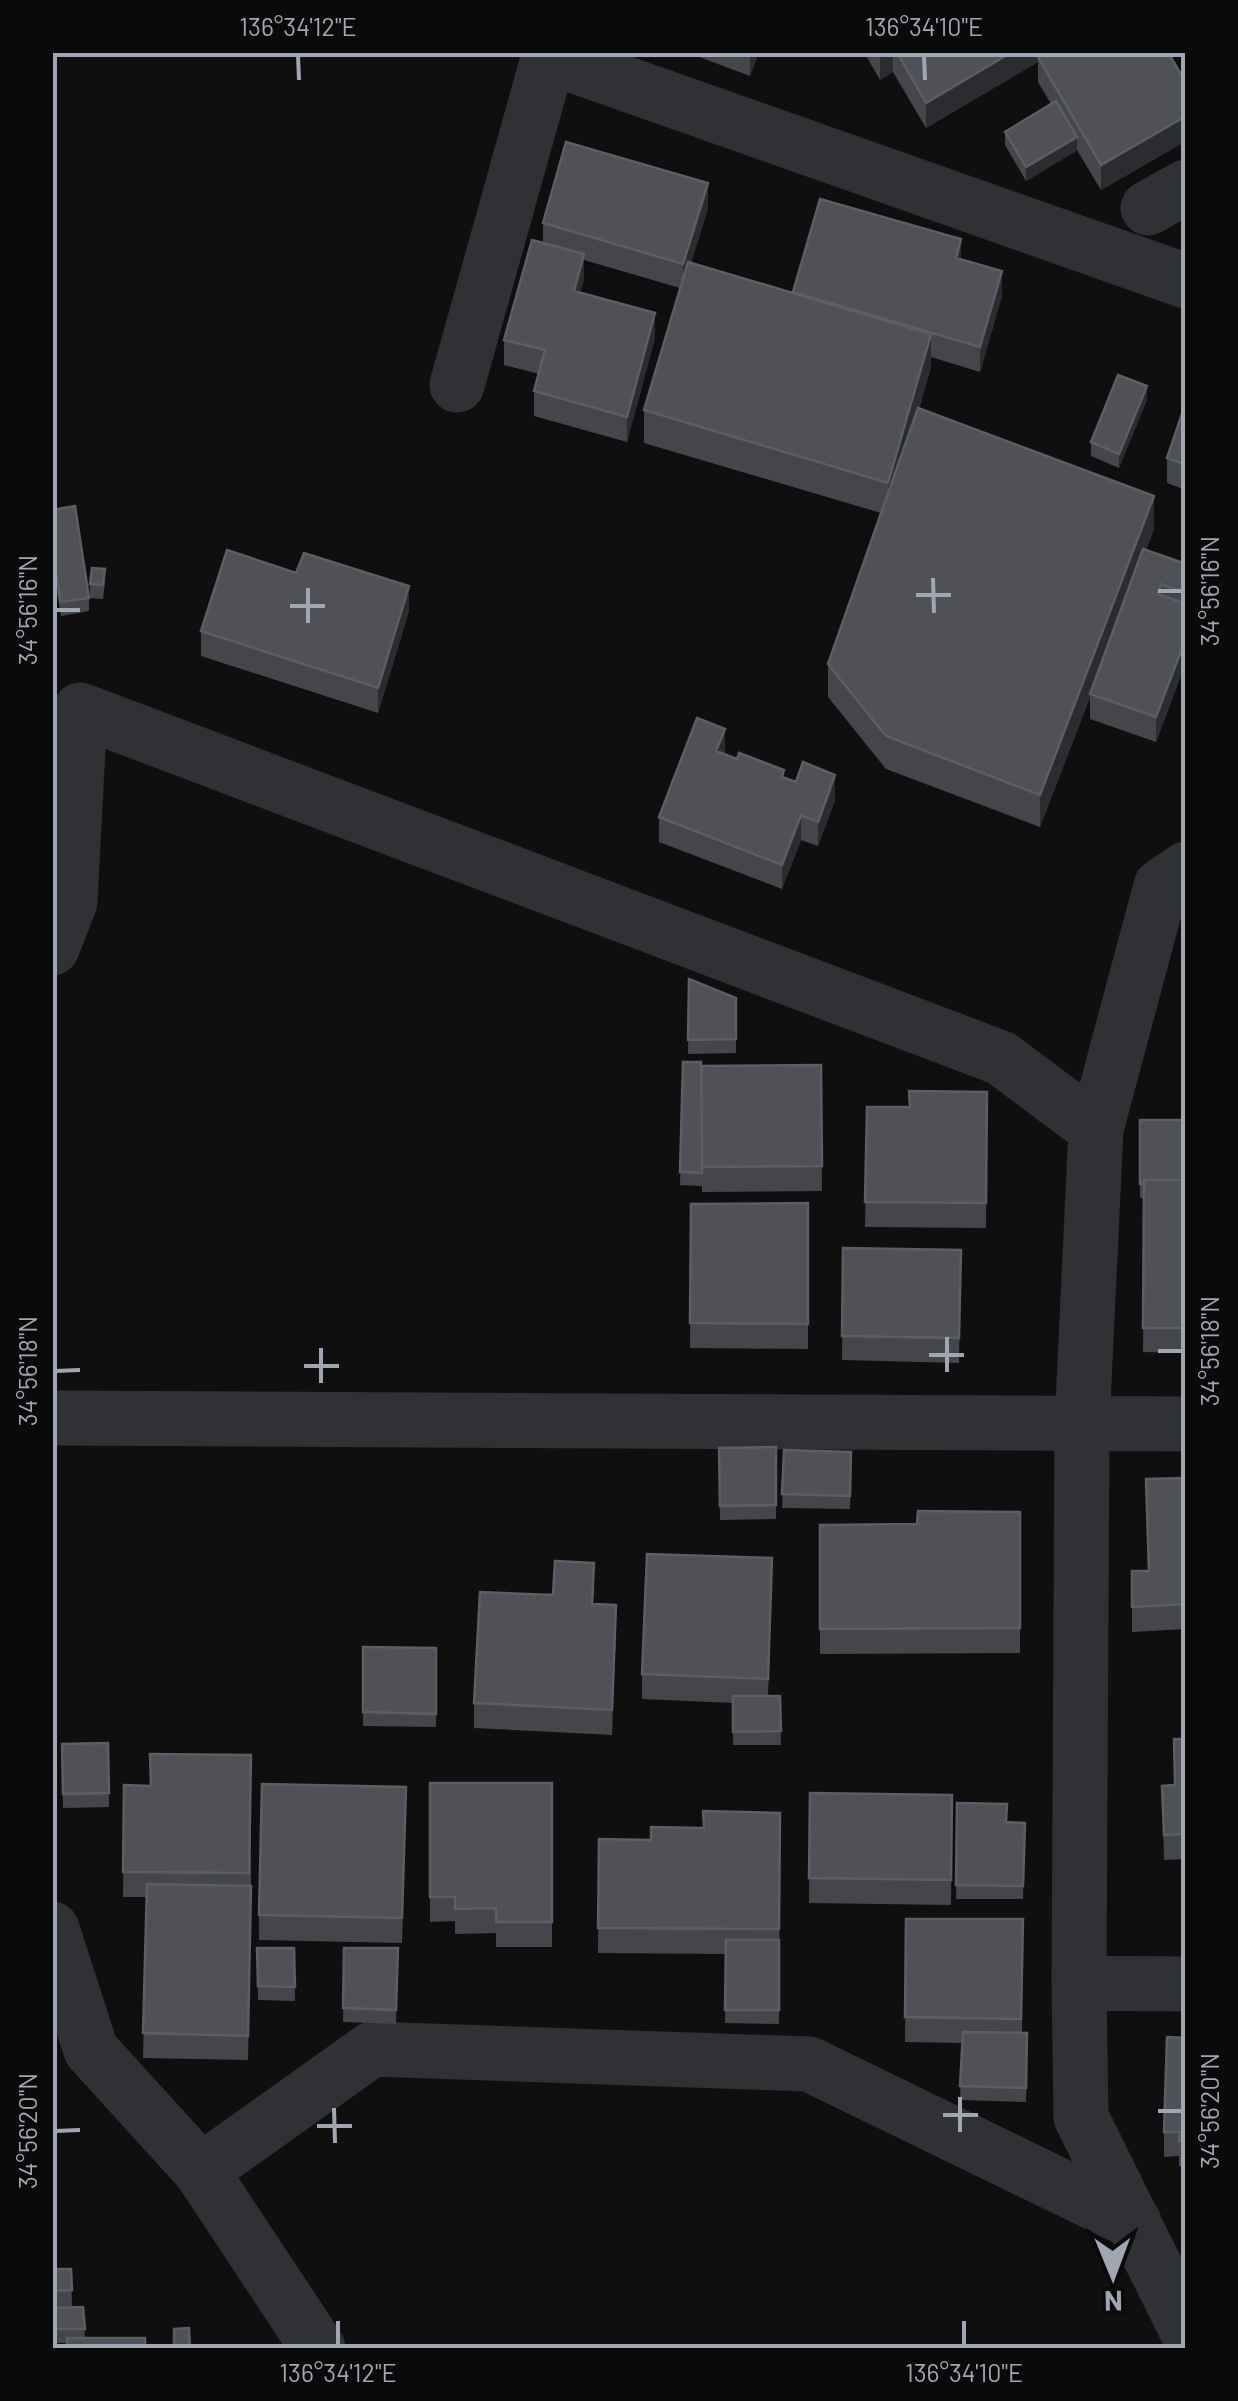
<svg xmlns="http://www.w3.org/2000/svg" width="1238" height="2401" viewBox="0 0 1238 2401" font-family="Barlow,sans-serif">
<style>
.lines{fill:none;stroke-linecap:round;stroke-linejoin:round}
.minor{stroke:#303135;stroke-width:55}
.wall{fill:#45464b}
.shaded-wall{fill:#2b2c2f}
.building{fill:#4f5156;stroke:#5b5e64;stroke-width:2.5}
.ticks{fill:none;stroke:#a0a6b2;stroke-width:4}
.neatline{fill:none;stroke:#a0a6b2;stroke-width:4}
.ticks-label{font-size:25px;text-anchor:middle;fill:#a0a6b2}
</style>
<rect width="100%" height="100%" fill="#0f0f10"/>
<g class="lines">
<path class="minor" d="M550,57L1186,281
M1148,208L1186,187
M457,385L550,52
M1186,869L1161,886L1096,1129L1082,1425L1079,1983L1081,2117L1186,2329
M52,948L70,902L80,710L1001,1058L1096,1129
M52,1418L1186,1424
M52,1929L91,2050L201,2171L318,2348
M1079,1983L1186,1984
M201,2171L372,2049L809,2064L1134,2222"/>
</g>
<path class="wall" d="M686,52H759L750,76Z
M864,52H1040V56L1186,83V141L1101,190L1077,150L1026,181L1005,145V132L1051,104L1038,82V62L926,128L893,72L880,80Z
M708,208L691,263L793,293L961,260L1002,296L980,372L931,357V367L919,409L1154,529L1146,550L1186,564V662L1156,742L1090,719V697L1040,827L886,769L828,697V664L881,513L644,443V410L680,288L584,260V279L580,292L655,338L627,442L534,416V391L539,374L504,365V340L543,242V223Z
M1147,400L1119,468L1091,456V442Z
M1186,402V490L1167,483V458Z
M52,510L89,598V611L61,616L52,563Z
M105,582L103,599L90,598V584Z
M409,611L378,713L201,656V631Z
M725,754L835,800L818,846L801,840L782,889L659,842V817Z
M689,979L736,998V1053L688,1054Z
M683,1062L702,1140L821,1065L822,1191L702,1192V1177V1186L680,1185Z
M987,1092L986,1228L865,1227L867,1107H909Z
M1140,1120H1186V1353L1143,1352L1144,1198H1140Z
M808,1203V1349L690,1348L691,1204Z
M843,1248L961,1250L959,1363L842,1360Z
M776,1447V1519L720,1520L719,1448Z
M784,1450L851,1452L850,1509L782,1508Z
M1186,1478V1629L1132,1632V1571H1148L1146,1504Z
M1020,1512V1653L820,1654V1525L917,1524Z
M772,1583L768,1696H780L781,1745H733V1703L642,1699V1674Z
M594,1588L593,1604L616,1630L612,1735L474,1728V1703L553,1595Z
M363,1647L436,1648V1727L363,1726Z
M1186,1739V1859L1164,1860L1162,1786L1175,1785Z
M108,1743L109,1807L63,1808L62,1744Z
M251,1755V1911L248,2060L143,2058L147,1897H123L124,1785L150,1786Z
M430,1783H552V1947H496V1933L455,1934V1921L430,1922Z
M810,1793L952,1795L951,1905L809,1903Z
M957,1803L1007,1822L1025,1823L1023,1899H956Z
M406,1811L402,1943L259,1940V1915Z
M780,1813L779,2024L725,2023L726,1954L598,1953L599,1839L651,1840Z
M906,1919H1023L1022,2033H1027L1026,2102L960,2100L962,2043L905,2042Z
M257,1948H294L295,2001L258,2000Z
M344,1948H398L396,2024L343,2022Z
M1186,2038V2166H1179V2156L1164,2157V2132Z
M52,2269H71L72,2308L83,2307L85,2338L67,2343H52Z"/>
<path class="shaded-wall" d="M750,52H759L750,76Z
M885,52H893V72L880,80V56Z
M1012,52H1040V60L1038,57V62L926,128V103Z
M1186,116V141L1101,190V165Z
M1077,137V151L1026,181V167Z
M708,183V208L683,289V264Z
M961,239V264L956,258Z
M584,254V279L574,316V291Z
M1002,271V296L980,372V347Z
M655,313V338L627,442V417Z
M931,334V367L888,515V483Z
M1147,386V400L1119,468V454Z
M1154,496V529L1040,827V795Z
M409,586V611L378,713V688Z
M1186,638V662L1156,742V717Z
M725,729V754L716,751Z
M835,775V800L818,846V822Z
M801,815V840L782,889V865Z
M616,1605V1630L612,1735V1710Z"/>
<path class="building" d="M897,52H1012L926,103Z
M1045,52H1168L1186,83V116L1101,165L1038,57Z
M1056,101L1077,137L1026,167L1005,132Z
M566,142L708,183L683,264L543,223Z
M820,199L961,239L956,258L1002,271L980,347L793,292Z
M532,240L584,254L574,291L655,313L627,417L534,391L545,350L504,340Z
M688,262L931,334L888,483L644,410Z
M1118,375L1147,386L1119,454L1091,442Z
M1186,402V465L1167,458Z
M918,408L1154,496L1040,795L886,736L828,664Z
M75,506L89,598L61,602L52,550V510Z
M1143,549L1186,564V593L1161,584L1158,594L1186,604V638L1156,717L1090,694Z
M227,550L296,573L304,553L409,586L378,688L201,631Z
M92,568L105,569L103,585L90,584Z
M697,718L725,729L716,751L737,759L739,753L784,770L782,777L796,782L803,762L835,775L818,822L801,815L782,865L659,817Z
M689,979L736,998V1039L688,1040Z
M683,1062H701L702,1173L680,1172Z
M821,1065L822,1166L702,1167V1066Z
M909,1091L987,1092L986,1203L865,1202L867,1107H910Z
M1140,1120H1186V1180H1144V1184H1140Z
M1144,1180H1186V1328H1143Z
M808,1203V1324L690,1323L691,1204Z
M843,1248L961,1250L959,1338L842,1336Z
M776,1447V1505L720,1506L719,1448Z
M784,1450L851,1452L850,1496L782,1494Z
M1186,1478V1604L1132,1607V1571H1149L1146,1479Z
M918,1511L1020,1512V1628L820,1629V1525L917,1524Z
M647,1554L772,1558L768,1679L642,1674Z
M555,1561L594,1563L592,1604L616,1605L612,1710L474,1703L480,1592L553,1595Z
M363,1647L436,1648V1714L363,1712Z
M733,1696H780L781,1731L733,1732Z
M1174,1739H1186V1834L1164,1835L1162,1786L1175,1785Z
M108,1743L109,1793L63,1794L62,1744Z
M150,1754L251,1755L249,1873L123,1872L124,1785L151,1786Z
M430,1783H552V1922H496V1908L455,1909V1897H430Z
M262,1784L406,1787L402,1918L259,1915Z
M810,1793L952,1795L951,1880L809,1878Z
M957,1803L1007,1804L1006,1822L1025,1823L1023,1886L956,1885Z
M703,1811L780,1813L779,1929L598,1928L599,1839L651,1840V1827L704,1828Z
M147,1884L251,1886L248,2036L143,2033Z
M906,1919H1023L1021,2019L905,2017Z
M726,1940H779V2010H725Z
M257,1948H294L295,1987L258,1986Z
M344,1948H398L396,2010L343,2008Z
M963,2032L1027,2033L1026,2088L960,2086Z
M1167,2037L1186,2038V2141H1179L1180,2132H1164Z
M52,2269H71L72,2290L52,2291Z
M83,2307L85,2329H52V2308Z
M189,2328L190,2348H174V2329Z
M67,2338H145V2348H67Z"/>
<path class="ticks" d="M298,55L299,80M924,55L925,80M933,578L934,613M308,588V623M1158,591H1183M916,595H951M290,606H325M55,610H80M947,1337V1372M321,1348V1383M1158,1351H1183M929,1355H964M304,1366H339M55,1371L80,1370M960,2097V2132M334,2108L335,2143M1158,2111H1183M943,2115H978M317,2126H352M55,2131L80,2130M338,2321V2346M964,2321V2346"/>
<rect width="1238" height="2401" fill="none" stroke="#0a0a0b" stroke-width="110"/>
<g transform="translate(1113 2276) rotate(179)" stroke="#0a0a0b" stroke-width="8" paint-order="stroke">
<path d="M0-8L18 38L0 25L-18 38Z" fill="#a0a6b2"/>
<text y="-15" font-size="28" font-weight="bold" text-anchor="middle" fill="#a0a6b2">N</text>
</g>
<rect x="55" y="55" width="1128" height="2291" class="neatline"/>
<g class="ticks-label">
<text x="298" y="36">136°34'12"E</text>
<text x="924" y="36">136°34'10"E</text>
<text transform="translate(1210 591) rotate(-90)" y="9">34°56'16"N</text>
<text transform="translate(28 610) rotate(-90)" y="9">34°56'16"N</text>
<text transform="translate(1210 1351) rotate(-90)" y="9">34°56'18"N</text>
<text transform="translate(28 1371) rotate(-90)" y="9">34°56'18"N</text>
<text transform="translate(1210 2111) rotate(-90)" y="9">34°56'20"N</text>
<text transform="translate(28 2131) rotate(-90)" y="9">34°56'20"N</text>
<text x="338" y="2382">136°34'12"E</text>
<text x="964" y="2382">136°34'10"E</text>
</g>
</svg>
